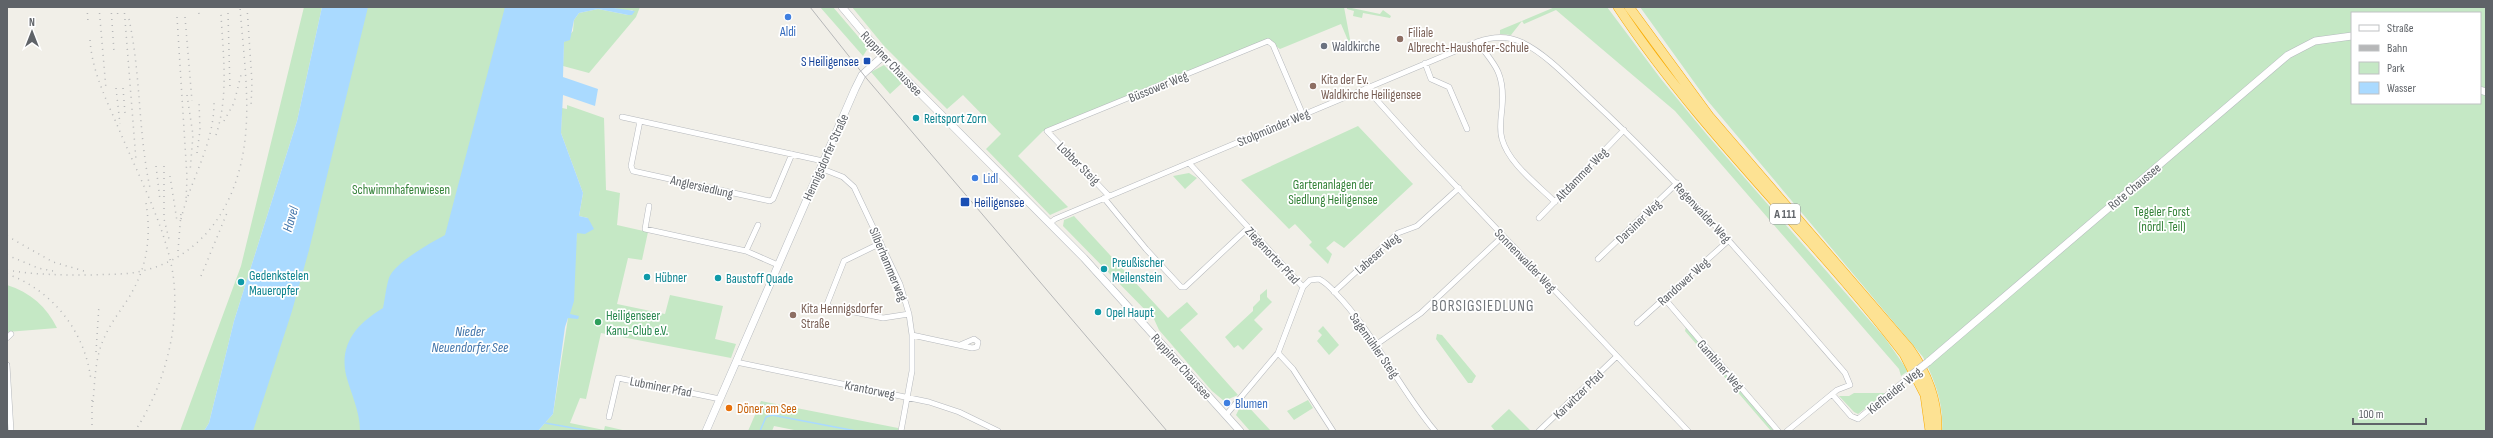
<svg xmlns="http://www.w3.org/2000/svg" width="2493" height="438" viewBox="0 0 2493 438" font-family="'Sofia Sans Condensed',sans-serif">
<style>
.green{fill:#c5e8c5;fill-rule:evenodd}
.water{fill:#aadaff}
.lines{fill:none;stroke-linecap:round;stroke-linejoin:round}
.stream{stroke:#aadaff;stroke-width:1.5}
.street-casing{stroke:#b5b8bc;stroke-width:6}
.secondary-casing{stroke:#b6babf;stroke-width:8}
.highway-casing{stroke:#f9ab00;stroke-width:10}
.street{stroke:#fff;stroke-width:5}
.secondary{stroke:#fff;stroke-width:7}
.highway{stroke:#fde293;stroke-width:9}
.tram{stroke:#b6b7b8;stroke-width:1}
.rail{stroke:#b6b7b8;stroke-width:1.5;stroke-dasharray:1 5;stroke-linecap:butt}
.secondary-bridge-casing{stroke:#b6babf;stroke-width:8;stroke-linecap:butt}
.secondary-bridge{stroke:#fff;stroke-width:7}
.shop-dot{fill:#3f7fe0;stroke:#fff;stroke-width:1.5}
.education-dot{fill:#8d6e63;stroke:#fff;stroke-width:1.5}
.worship-dot{fill:#6b7280;stroke:#fff;stroke-width:1.5}
.transit-dot{fill:#1a4fb4;stroke:#fff;stroke-width:1.5}
.culture-dot{fill:#0f9aa8;stroke:#fff;stroke-width:1.5}
.leisure-dot{fill:#2e9e5b;stroke:#fff;stroke-width:1.5}
.food-dot{fill:#e8710a;stroke:#fff;stroke-width:1.5}
.labels{text-anchor:middle;stroke-width:3.5;stroke-linejoin:round;paint-order:stroke}
.shield{fill:#fff;stroke:#8f9295;stroke-width:1}
.shield-label{font-size:12px;font-weight:bold;fill:#5f6368}
.shop-label{font-size:13px;fill:#366cbe;stroke:#fff;text-anchor:start}
.education-label{font-size:13px;fill:#785e54;stroke:#fff;text-anchor:start}
.worship-label{font-size:13px;fill:#5b616d;stroke:#fff;text-anchor:start}
.transit-label{font-size:13px;fill:#164399;stroke:#fff;text-anchor:end}
.street-label{font-size:13px;fill:#5f6368;stroke:#fff}
.culture-label{font-size:13px;fill:#0d838f;stroke:#fff;text-anchor:start}
.park-label{font-size:13px;fill:#348238;stroke:#fff}
.leisure-label{font-size:13px;fill:#27864d;stroke:#fff;text-anchor:start}
.food-label{font-size:13px;fill:#c56008;stroke:#fff;text-anchor:start}
.water-label{font-size:14px;font-style:italic;fill:#4174aa;stroke:#fff}
.quarter-label{font-size:15px;letter-spacing:1px;fill:#70757a;stroke:#fff}
</style>
<rect width="100%" height="100%" fill="#f1efe8"/>
<path class="green" d="M304,7H322L297,121L234,321L209,423L204,431H180L241,266Z
M364,7H512L483,207L364,431H247Z
M607,7H640L636,17L589,73L563,66L564,42L573,31L574,20L579,13L598,9L628,15L633,10L627,11Z
M820,7H833L868,48L863,56Z
M852,7H1344L1352,50L1341,24L1280,49L1268,41L1047,131H1043L1018,156L1068,207L1050,215L986,149L1001,134L963,95L947,109L884,46Z
M1347,7L1380,14L1383,10L1391,16L1390,18L1363,13L1362,18L1353,16L1354,11L1347,9Z
M1555,7H1607L1661,79L1708,136L1885,338L1908,371L1901,376L1899,369L1675,111L1556,10L1524,24L1522,21L1511,35L1500,34V30Z
M1640,7H2486V431H1942C1944,404 1935,381 1923,357L1707,100ZM2352,13H2480V103H2352Z
M884,65L902,83L890,94L871,72Z
M567,105L604,118L606,190L620,193L617,225L648,232L642,260L628,258L617,304L665,314L670,295L723,306L715,339L736,344L731,358L601,333L586,399L580,398L570,423L604,430L605,426L627,431H538L553,414L568,318L577,233L588,218L579,216L583,193L561,133L562,108L567,109Z
M1358,126L1413,184L1344,248L1334,241L1326,248L1332,254L1328,264L1309,245L1312,242L1295,224L1289,229L1241,180Z
M1189,173L1197,178L1185,189L1173,176Z
M1074,216L1168,318L1187,302L1198,314L1180,330L1238,395L1224,401L1212,391L1159,330L1154,319L1063,226L1064,220Z
M7,285C30,292 47,307 57,328L7,332Z
M1267,289V297L1272,302L1254,320L1263,329L1243,350L1238,345L1234,348L1225,337L1253,311V307L1260,300V295Z
M1323,326L1339,345L1329,355L1317,341L1322,335L1318,331Z
M1686,327L1775,431H1771L1685,331Z
M1437,334L1442,335L1476,376L1472,383H1468L1436,339Z
M1854,393H1885L1858,414L1854,412L1839,396H1849Z
M1308,400L1313,408L1294,420L1287,411Z
M761,401L898,428V431H799L774,426L772,431H748Z
M1243,401L1271,431H1250L1236,415Z
M1509,409L1531,431H1495L1491,426Z"/>
<path class="water" d="M322,7H368L309,250L292,311L253,431H204L209,423L234,321L297,121Z
M505,7H607L635,11L632,15H628L598,9L579,13L574,20L570,40L564,42L563,77L598,89L595,106L563,95L561,133L583,193L579,216L588,218L594,229L585,234L577,233L574,301L570,314L579,316L578,319L568,318L565,327L553,414L538,431H360C360,411 351,394 346,375C339,343 358,323 383,308C385,299 386,287 389,278C394,263 432,242 445,235Z"/>
<g class="lines">
<path class="stream" d="M545,423L590,431
M760,431L766,417L772,415L856,431"/>
<defs>
<path id="street" d="M1477,42C1497,66 1505,76 1502,108C1501,118 1499,129 1502,139C1509,164 1537,184 1555,202
M1425,63L1431,79L1449,87L1467,129
M1366,88L1420,148L1688,431
M622,117L823,161
M640,121L631,166L633,171L761,199L770,201L773,199L792,154
M1189,163L1303,287
M820,168L843,177L854,187L900,284L909,314L912,335V371L901,431
M1109,196L1047,131L1268,41L1273,45L1303,115
M1104,198L1146,249L1181,287H1185L1248,228
M649,206L645,229L746,251L778,265
M1539,218L1624,130
M1050,223L1055,219L1477,42C1491,37 1506,35 1521,42C1546,53 1574,84 1595,103C1685,187 1764,280 1845,373L1850,385L1837,390L1787,431
M881,243L844,261L827,304L830,307L883,318L909,314
M746,251L758,225
M1598,259L1677,183
M1334,292L1398,233L1417,226L1459,188
M1664,298L1778,431
M1637,323L1729,240
M912,335L972,348L977,347L978,342L974,339L960,345
M7,338L11,334
M1377,344L1421,313L1503,236
M1278,353L1293,369L1333,431
M736,362L929,402L959,412L998,431
M7,365L11,431
M1832,394L1851,416L1858,419L1909,377
M1226,415L1278,353L1303,287L1310,280L1319,279C1328,283 1335,293 1342,300C1378,340 1400,390 1435,431
M609,417L618,378L720,399
M1539,431L1617,356"/>
<path id="secondary" d="M842,7L883,56L1084,258L1240,431
M2480,90L2486,92
M1928,362L2288,55L2315,41L2352,36
M706,431L855,89L862,75L883,56"/>
<path id="highway" d="M1618,7C1701,133 1813,235 1904,354L1925,395L1930,431
M1629,7L1709,116L1909,348C1927,373 1938,400 1937,431"/>
</defs>
<use href="#street" class="street-casing"/>
<use href="#secondary" class="secondary-casing"/>
<use href="#highway" class="highway-casing"/>
<use href="#street" class="street"/>
<use href="#secondary" class="secondary"/>
<use href="#highway" class="highway"/>
<path class="tram" d="M810,7L867,79L1167,431"/>
<path class="rail" d="M87,7L88,22
M99,7L106,89
M111,7L114,52
M117,7L118,18
M124,7L136,160
M198,7L199,14
M247,7L252,82L251,107
M228,13L230,89
M177,17L187,177L186,201
M185,17L192,101
M129,19C141,75 138,132 150,188
M90,40C92,71 106,99 118,127C136,170 159,214 170,259C184,316 166,384 135,431
M116,88L120,124
M123,88L125,113
M187,95L193,135L190,172
M224,121L234,103L241,75
M216,135C229,95 223,55 221,14
M197,153L200,130L199,101
M156,166L160,200
M164,166V219L169,239
M170,176L177,221
M181,219C191,178 215,143 214,100
M7,236L53,262L84,271
M178,251L181,213
M7,255L38,268L53,271
M7,270C36,275 62,275 91,275C108,274 126,275 142,271C206,256 238,201 245,140C250,97 243,50 240,7
M7,274C53,290 86,333 91,381
M201,276L227,213
M96,352L99,305
M93,402C95,380 95,356 105,336C112,320 124,307 132,292C148,264 151,234 146,203
M92,431V397"/>
<defs>
<path id="secondary-bridge" d="M1909,377L1928,362"/>
</defs>
<use href="#secondary-bridge" class="secondary-bridge-casing"/>
<use href="#secondary-bridge" class="secondary-bridge"/>
</g>
<g class="shop-dot">
<circle cx="788" cy="17" r="4"/>
<circle cx="975" cy="178" r="4"/>
<circle cx="1227" cy="403" r="4"/>
</g>
<g class="education-dot">
<circle cx="1400" cy="39" r="4"/>
<circle cx="1313" cy="86" r="4"/>
<circle cx="793" cy="315" r="4"/>
</g>
<circle class="worship-dot" cx="1324" cy="46" r="4"/>
<g class="transit-dot">
<rect x="863" y="57" width="8" height="8" rx="2"/>
<rect x="960" y="197" width="10" height="10" rx="2"/>
</g>
<g class="culture-dot">
<circle cx="916" cy="118" r="4"/>
<circle cx="1104" cy="269" r="4"/>
<circle cx="647" cy="277" r="4"/>
<circle cx="718" cy="278" r="4"/>
<circle cx="241" cy="282" r="4"/>
<circle cx="1098" cy="312" r="4"/>
</g>
<circle class="leisure-dot" cx="598" cy="322" r="4"/>
<circle class="food-dot" cx="729" cy="408" r="4"/>
<g class="labels">
<rect class="shield" x="1770" y="204" width="30" height="20" rx="3"/>
<g class="shield-label">
<text x="1785" y="218">A 111</text>
</g>
<g class="shop-label">
<text x="788" y="36" text-anchor="middle">Aldi</text>
<text x="983" y="183">Lidl</text>
<text x="1235" y="408">Blumen</text>
</g>
<g class="education-label">
<text x="1408" y="37">Filiale<tspan x="1408" dy="15">Albrecht-Haushofer-Schule</tspan></text>
<text x="1321" y="84">Kita der Ev.<tspan x="1321" dy="15">Waldkirche Heiligensee</tspan></text>
<text x="801" y="313">Kita Hennigsdorfer<tspan x="801" dy="15">Straße</tspan></text>
</g>
<g class="worship-label">
<text x="1332" y="51">Waldkirche</text>
</g>
<g class="transit-label">
<text x="859" y="66">S Heiligensee</text>
<text x="974" y="207" text-anchor="start">Heiligensee</text>
</g>
<g class="street-label">
<text transform="translate(892 63) rotate(47)" y="5">Ruppiner Chaussee</text>
<text transform="translate(1158 86) rotate(-22)" y="5">Büssower Weg</text>
<text transform="translate(1273 127) rotate(-23)" y="5">Stolpmünder Weg</text>
<text transform="translate(825 157) rotate(-66)" y="5">Hennigsdorfer Straße</text>
<text transform="translate(1079 163) rotate(45)" y="5">Lobber Steig</text>
<text transform="translate(1581 174) rotate(-46)" y="5">Altdammer Weg</text>
<text transform="translate(702 186) rotate(13)" y="5">Anglersiedlung</text>
<text transform="translate(2134 186) rotate(-40)" y="5">Rote Chaussee</text>
<text transform="translate(1703 212) rotate(47)" y="5">Regenwalder Weg</text>
<text transform="translate(1638 221) rotate(-44)" y="5">Darsiner Weg</text>
<text transform="translate(1377 253) rotate(-41)" y="5">Labeser Weg</text>
<text transform="translate(1273 255) rotate(47)" y="5">Ziegenorter Pfad</text>
<text transform="translate(1526 260) rotate(46)" y="5">Sonnenwalder Weg</text>
<text transform="translate(889 264) rotate(67)" y="5">Silberhammerweg</text>
<text transform="translate(1683 281) rotate(-42)" y="5">Randower Weg</text>
<text transform="translate(1375 345) rotate(55)" y="5">Sagemühler Steig</text>
<text transform="translate(1721 365) rotate(49)" y="5">Gambiner Weg</text>
<text transform="translate(1182 366) rotate(48)" y="5">Ruppiner Chaussee</text>
<text transform="translate(661 386) rotate(11)" y="5">Lubminer Pfad</text>
<text transform="translate(870 389) rotate(11)" y="5">Krantorweg</text>
<text transform="translate(1894 390) rotate(-39)" y="5">Kiefheider Weg</text>
<text transform="translate(1578 394) rotate(-44)" y="5">Karwitzer Pfad</text>
</g>
<g class="culture-label">
<text x="924" y="123">Reitsport Zorn</text>
<text x="1112" y="267">Preußischer<tspan x="1112" dy="15">Meilenstein</tspan></text>
<text x="249" y="280">Gedenkstelen<tspan x="249" dy="15">Maueropfer</tspan></text>
<text x="655" y="282">Hübner</text>
<text x="726" y="283">Baustoff Quade</text>
<text x="1106" y="317">Opel Haupt</text>
</g>
<g class="park-label">
<text x="1333" y="189">Gartenanlagen der<tspan x="1333" dy="15">Siedlung Heiligensee</tspan></text>
<text x="401" y="194">Schwimmhafenwiesen</text>
<text x="2162" y="216">Tegeler Forst<tspan x="2162" dy="15">(nördl. Teil)</tspan></text>
</g>
<g class="leisure-label">
<text x="606" y="320">Heiligenseer<tspan x="606" dy="15">Kanu-Club e.V.</tspan></text>
</g>
<g class="food-label">
<text x="737" y="413">Döner am See</text>
</g>
<g class="water-label">
<text transform="translate(290 219) rotate(-74)" y="5">Havel</text>
<text x="470" y="336">Nieder<tspan x="470" dy="16">Neuendorfer See</tspan></text>
</g>
<g class="quarter-label">
<text x="1483" y="311">BORSIGSIEDLUNG</text>
</g>
</g>
<rect width="2493" height="438" fill="none" stroke="#5f6368" stroke-width="16"/>
<rect x="2351" y="12" width="130" height="92" fill="#ffffff" stroke="#bfc1c3"/>
<rect x="2359" y="25" width="20" height="6" fill="#ffffff" stroke="#bfc1c3"/>
<text x="2387" y="32" font-size="12" fill="#5f6368">Straße</text>
<rect x="2359" y="45" width="20" height="6" fill="#b6b7b8" stroke="#bfc1c3"/>
<text x="2387" y="52" font-size="12" fill="#5f6368">Bahn</text>
<rect x="2359" y="62" width="20" height="12" fill="#c5e8c5" stroke="#bfc1c3"/>
<text x="2387" y="72" font-size="12" fill="#5f6368">Park</text>
<rect x="2359" y="82" width="20" height="12" fill="#aadaff" stroke="#bfc1c3"/>
<text x="2387" y="92" font-size="12" fill="#5f6368">Wasser</text>
<g transform="translate(32 32)" stroke="#ffffff" stroke-width="3" paint-order="stroke">
<path d="M0-3L7 15L0 10L-7 15Z" fill="#5f6368"/>
<text y="-6" font-size="11" font-weight="bold" text-anchor="middle" fill="#5f6368">N</text>
</g>
<path d="M2353 418v6h73v-6" fill="none" stroke="#5f6368" stroke-width="2"/>
<text x="2359" y="418" font-size="12" fill="#5f6368" stroke="#ffffff" stroke-width="3" paint-order="stroke">100 m</text>
</svg>
